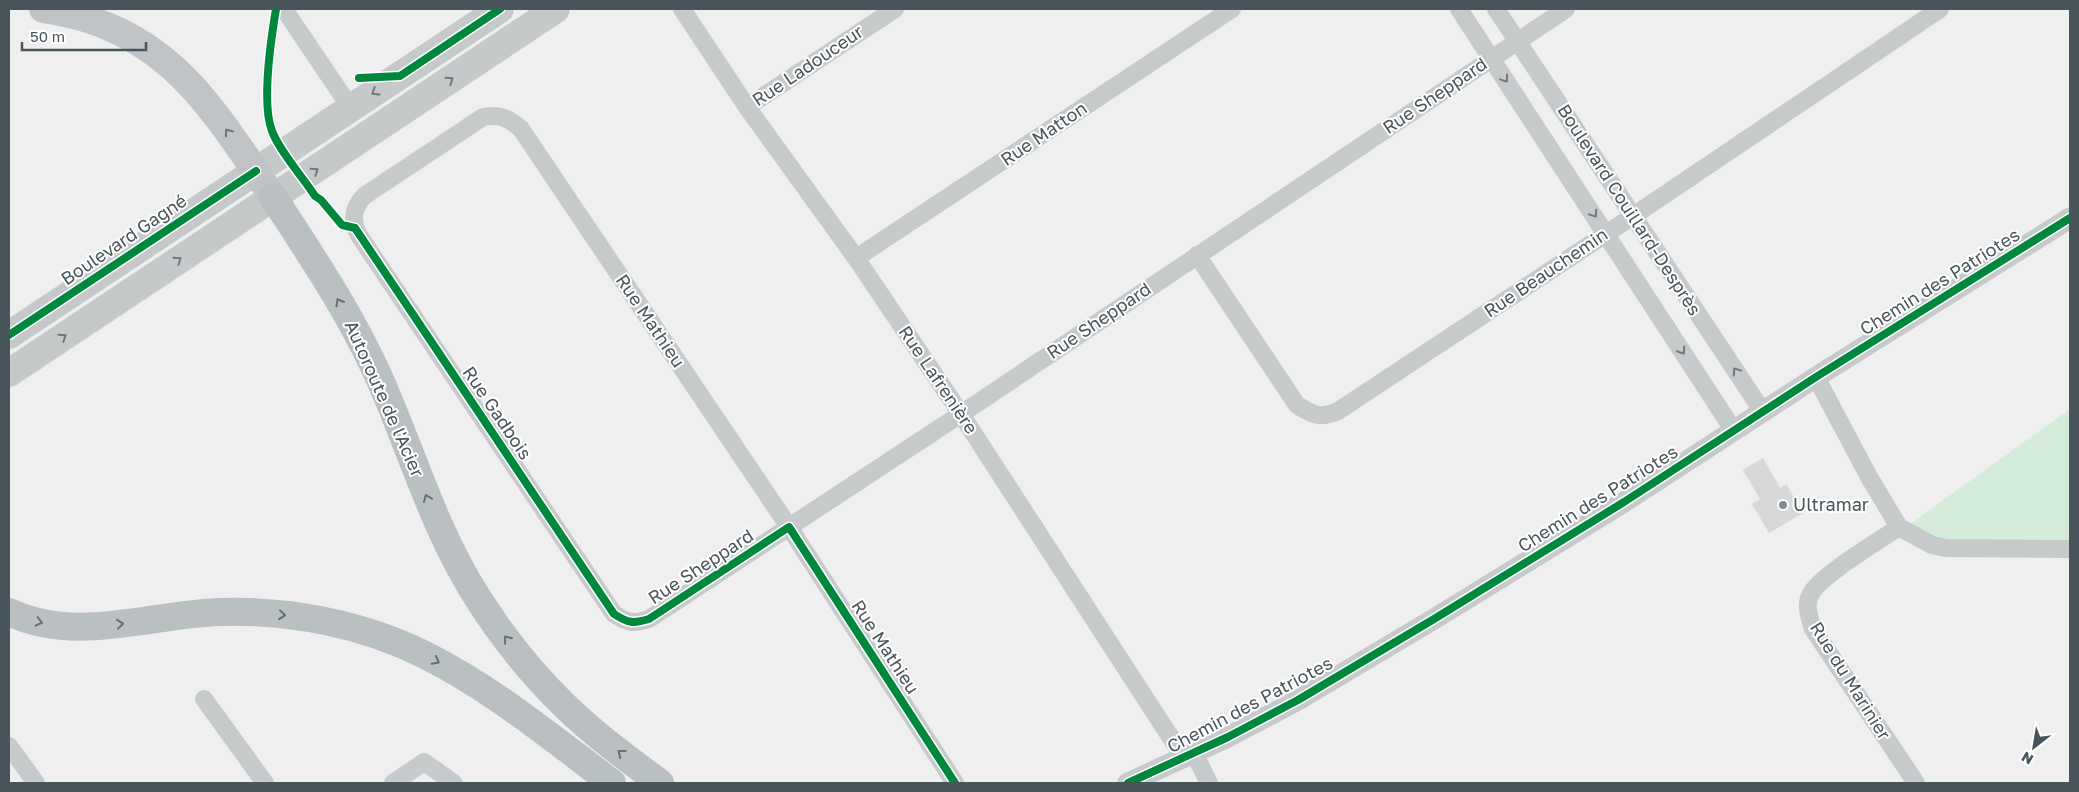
<svg xmlns="http://www.w3.org/2000/svg" width="2079" height="792" viewBox="0 0 2079 792" font-family="'Golos Text',sans-serif">
<style>
.green{fill:#d6ecda}
.building{fill:#d6d7d8;stroke:#e1e1e2}
.lines{fill:none;stroke-linecap:round;stroke-linejoin:round}
.minor{stroke:#c7cacb;stroke-width:18}
.tertiary{stroke:#c7cacb;stroke-width:21}
.primary{stroke:#c5c9ca;stroke-width:28}
.trunk{stroke:#c0c4c6;stroke-width:28}
.motorway{stroke:#babfc2;stroke-width:28}
.cycleway-casing{stroke:#fff;stroke-width:11}
.cycleway{stroke:#00873e;stroke-width:8}
.oneway{stroke:#6e787c}
.oneway2{stroke:#6c767a}
.oneway3{stroke:#647074}
.poi-dot{fill:#838b8e;stroke:#fff;stroke-width:2}
.labels{text-anchor:middle;stroke-width:4;stroke-linejoin:round;paint-order:stroke}
.street-label{font-size:18px;fill:#48555a;stroke:#fff}
.poi-label{font-size:18px;fill:#48555a;stroke:#fff;text-anchor:start}
</style>
<rect width="100%" height="100%" fill="#f0efef"/>
<path class="green" d="M2070,409V555L1928,549L1900,531Z"/>
<path class="building" d="M1763,458L1780,488L1786,484L1803,513L1769,533L1752,504L1760,499L1743,470Z"/>
<g class="lines">
<path class="minor" d="M284,9L350,107
M682,9L747,107L856,258L961,414L1184,758
M1459,9L1734,431
M1496,9L1763,412
M747,107L895,9
M1197,255L1297,405C1313,415 1320,419 1338,411L1633,216L1940,9
M856,258L1232,9
M1816,377L1869,477L1899,527L1932,545L1946,548L2070,549
M1899,527C1879,541 1823,574 1812,592C1804,604 1809,616 1813,629L1916,783
M204,699L265,783
M9,746L36,783
M1194,753L1209,783
M393,783L424,762L454,783
M955,783L789,527L521,129C509,118 499,114 483,117L364,196C352,209 351,222 360,237L614,614C628,623 633,624 649,619L961,414L1566,9"/>
<path class="tertiary" d="M1128,783L1228,737L1298,700L1434,619L1624,502L1816,377L2070,218"/>
<path class="primary" d="M9,335L500,9
M9,373L556,9"/>
<path class="trunk" d="M43,9C166,27 209,103 273,197"/>
<path class="motorway" d="M273,197C315,261 358,325 387,396C415,462 436,531 474,592C500,634 531,673 566,707C595,735 628,759 660,783
M9,612C77,644 149,614 221,612C290,610 363,624 425,655C493,689 552,738 612,783"/>
<defs>
<path id="cycleway" d="M276,9C271,39 261,103 272,131C280,152 302,176 315,196L321,200L342,225L355,228L614,614C628,623 633,624 649,619L789,527L955,783
M359,78L400,76L500,9
M9,335L256,171
M1128,783L1228,737L1298,700L1434,619L1624,502L1816,377L2070,218"/>
</defs>
<use href="#cycleway" class="cycleway-casing"/>
<use href="#cycleway" class="cycleway"/>
</g>
<defs><path id="oneway-chevron" d="M-2-3.5L2.5 0L-2 3.5" fill="none" stroke-width="1.6" stroke-linecap="round" stroke-linejoin="round" transform="scale(1.25)"/></defs>
<g class="oneway">
<use href="#oneway-chevron" transform="translate(1505 79) rotate(56)"/>
<use href="#oneway-chevron" transform="translate(450 80) rotate(-34)"/>
<use href="#oneway-chevron" transform="translate(375 92) rotate(148)"/>
<use href="#oneway-chevron" transform="translate(315 171) rotate(-34)"/>
<use href="#oneway-chevron" transform="translate(1594 214) rotate(56)"/>
<use href="#oneway-chevron" transform="translate(178 260) rotate(-34)"/>
<use href="#oneway-chevron" transform="translate(63 337) rotate(-34)"/>
<use href="#oneway-chevron" transform="translate(1682 351) rotate(57)"/>
<use href="#oneway-chevron" transform="translate(1736 371) rotate(-124)"/>
</g>
<use class="oneway2" href="#oneway-chevron" transform="translate(228 132) rotate(-126)"/>
<g class="oneway3">
<use href="#oneway-chevron" transform="translate(339 302) rotate(-120)"/>
<use href="#oneway-chevron" transform="translate(427 498) rotate(-112)"/>
<use href="#oneway-chevron" transform="translate(282 615) rotate(6)"/>
<use href="#oneway-chevron" transform="translate(39 622) rotate(14)"/>
<use href="#oneway-chevron" transform="translate(120 624) rotate(-6)"/>
<use href="#oneway-chevron" transform="translate(507 639) rotate(-128)"/>
<use href="#oneway-chevron" transform="translate(436 661) rotate(28)"/>
<use href="#oneway-chevron" transform="translate(621 753) rotate(-142)"/>
</g>
<circle class="poi-dot" cx="1783" cy="505" r="5"/>
<g class="labels">
<g class="street-label">
<text transform="translate(808 66) rotate(-34)" y="6">Rue Ladouceur</text>
<text transform="translate(1435 96) rotate(-34)" y="6">Rue Sheppard</text>
<text transform="translate(1044 134) rotate(-34)" y="6">Rue Matton</text>
<text transform="translate(1629 210) rotate(57)" y="6">Boulevard Couillard-Desprès</text>
<text transform="translate(124 240) rotate(-34)" y="6">Boulevard Gagné</text>
<text transform="translate(1546 273) rotate(-34)" y="6">Rue Beauchemin</text>
<text transform="translate(1940 282) rotate(-32)" y="6">Chemin des Patriotes</text>
<text transform="translate(650 321) rotate(56)" y="6">Rue Mathieu</text>
<text transform="translate(1099 321) rotate(-34)" y="6">Rue Sheppard</text>
<text transform="translate(938 380) rotate(56)" y="6">Rue Lafrenière</text>
<text transform="translate(384 399) rotate(66)" y="6">Autoroute de l'Acier</text>
<text transform="translate(497 413) rotate(56)" y="6">Rue Gadbois</text>
<text transform="translate(1598 499) rotate(-32)" y="6">Chemin des Patriotes</text>
<text transform="translate(701 567) rotate(-33)" y="6">Rue Sheppard</text>
<text transform="translate(885 647) rotate(57)" y="6">Rue Mathieu</text>
<text transform="translate(1850 681) rotate(58)" y="6">Rue du Marinier</text>
<text transform="translate(1250 705) rotate(-28)" y="6">Chemin des Patriotes</text>
</g>
<g class="poi-label">
<text x="1793" y="511">Ultramar</text>
</g>
</g>
<rect width="2079" height="792" fill="none" stroke="#48555a" stroke-width="20"/>
<g transform="translate(2034 747) rotate(211)" stroke="#ffffff" stroke-width="4" paint-order="stroke">
<path d="M0-4L9 19L0 12L-9 19Z" fill="#48555a"/>
<text y="-8" font-size="14" font-weight="bold" text-anchor="middle" fill="#48555a">N</text>
</g>
<path d="M22 42v8h124v-8" fill="none" stroke="#48555a" stroke-width="2.5"/>
<text x="30" y="42" font-size="15" fill="#48555a" stroke="#ffffff" stroke-width="4" paint-order="stroke">50 m</text>
</svg>
